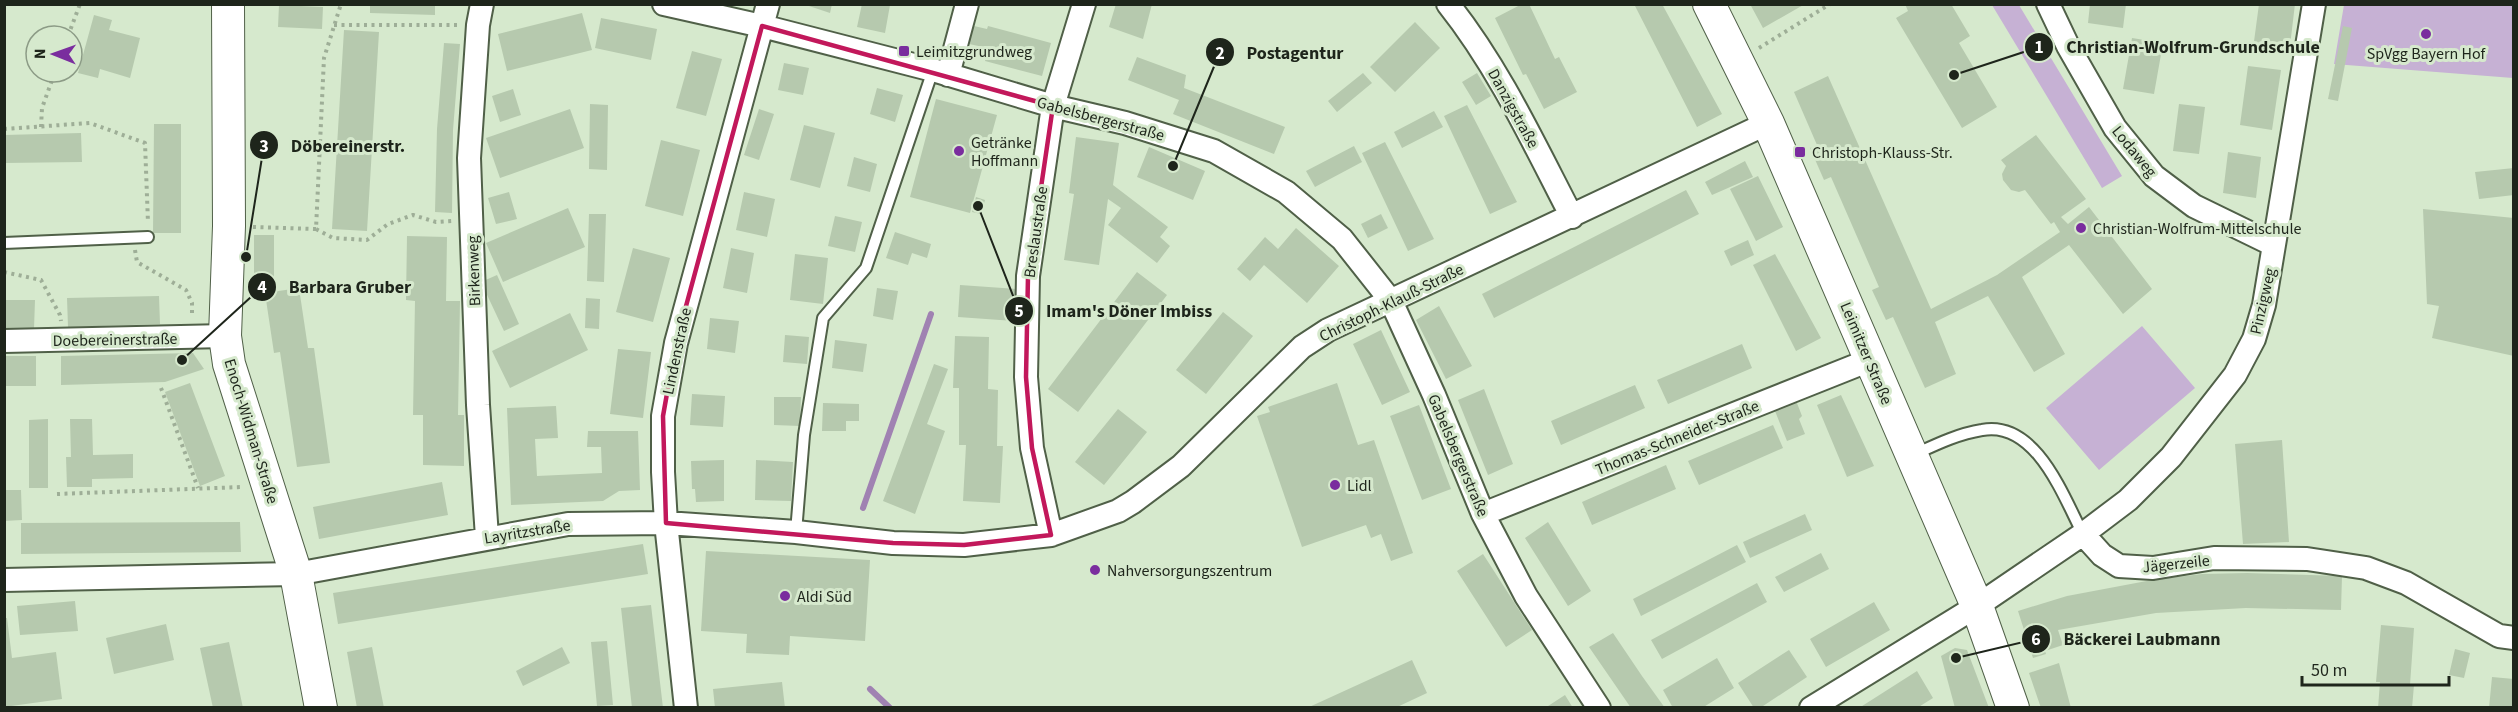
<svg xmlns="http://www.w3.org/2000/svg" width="2518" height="712" viewBox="0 0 2518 712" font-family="'Source Sans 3',sans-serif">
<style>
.green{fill:#c6b1d4}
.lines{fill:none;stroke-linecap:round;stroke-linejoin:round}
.stream{stroke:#a082b2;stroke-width:6}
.building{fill:#b6c9ae}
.lane-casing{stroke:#506048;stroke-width:14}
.street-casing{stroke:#506048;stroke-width:26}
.secondary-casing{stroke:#506048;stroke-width:34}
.path{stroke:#9eae97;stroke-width:4;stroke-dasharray:3 4.5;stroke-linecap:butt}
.lane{stroke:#fff;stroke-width:10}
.street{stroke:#fff;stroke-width:22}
.secondary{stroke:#fff;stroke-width:32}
.marked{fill:none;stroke:#c2185b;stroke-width:4.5;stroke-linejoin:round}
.poi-dot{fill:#7a2d9e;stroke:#d6e9cd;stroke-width:2}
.labels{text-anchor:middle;stroke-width:6;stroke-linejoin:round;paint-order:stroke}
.poi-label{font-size:16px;fill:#1e251b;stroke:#d6e9cd;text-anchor:start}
.street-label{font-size:16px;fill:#1e251b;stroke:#d6e9cd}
.leader{fill:none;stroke:#1e251b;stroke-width:2}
.callout-dot{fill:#1e251b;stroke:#d6e9cd;stroke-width:2}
.mark-label{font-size:18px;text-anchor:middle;font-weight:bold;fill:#fff}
.callout-label{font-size:18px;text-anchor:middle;font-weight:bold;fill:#1e251b;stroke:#d6e9cd;stroke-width:6;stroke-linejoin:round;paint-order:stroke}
</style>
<rect width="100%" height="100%" fill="#d6e9cd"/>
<path class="green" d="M1992,5H2019L2122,176L2102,188Z
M2344,5H2513V78L2334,64Z
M2142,326L2195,388L2099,470L2046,408Z"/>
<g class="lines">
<path class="stream" d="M863,508L931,314
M870,689L890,708"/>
</g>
<path class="building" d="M370,4H435V15L370,13Z
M803,4H832L830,13Z
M862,4L890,5L885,33L857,27Z
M1116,4H1152L1143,39L1109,27Z
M1522,4H1529L1555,59L1559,57L1577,92L1544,109L1526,74L1523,75L1495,18Z
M1634,4H1662L1722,114L1697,127Z
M1750,4H1805L1763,28Z
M1905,4H1951L1970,36L1959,43L1997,107L1962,128L1896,18L1908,11Z
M2090,4H2126L2123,28L2088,23Z
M2259,4H2295L2289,54L2253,49Z
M279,5L323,7L322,29L278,27Z
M582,13L592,50L507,71L498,34Z
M94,15L112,20L109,30L140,38L130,78L100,69L98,78L78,73Z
M601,18L657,29L651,60L595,48Z
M1415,22L1440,48L1395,92L1370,67Z
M974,26L987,29L988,26L1051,43L1042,76L985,61L988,48L969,44Z
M2343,26L2352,28L2338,101L2328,99Z
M344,30L379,32L367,231L332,229Z
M2132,38L2163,43L2154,94L2123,89Z
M444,43L460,44L453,130L452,213L435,212L437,129Z
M692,51L722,59L706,116L676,108Z
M1137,57L1186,75L1184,88L1285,127L1274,154L1173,114L1179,100L1128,80Z
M784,63L809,68L803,95L778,90Z
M2248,66L2281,70L2272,130L2240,125Z
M1363,73L1372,83L1337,112L1328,101Z
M1477,73L1491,96L1476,105L1462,82Z
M1828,76L1931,309L1997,275L2060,232L2054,222L2051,224L2025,190L2019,192L2011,190L2003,180L2002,174L2006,166L2001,160L2036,135L2086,199L2061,217L2068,224L2089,207L2152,289L2123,314L2069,245L2022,277L2065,354L2034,372L1988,296L1935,322L1956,374L1925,388L1893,317L1886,320L1872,290L1879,287L1831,177L1824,180L1810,148L1817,145L1794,92Z
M877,88L903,95L895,122L870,114Z
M513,89L521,115L500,122L492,96Z
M936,99L997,115L970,213L910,197Z
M590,104L608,105L607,170L589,169Z
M2179,104L2205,107L2199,154L2173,151Z
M1467,105L1517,202L1490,214L1444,116Z
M570,109L584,148L500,178L486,138Z
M759,109L774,114L759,160L744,155Z
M1434,111L1443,127L1402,148L1394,132Z
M154,124H181V233H153Z
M804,125L835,133L820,188L790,180Z
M81,133L82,162L4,163V135Z
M1076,137L1119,143L1113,185L1168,227L1160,237L1170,246L1157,263L1108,225L1121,208L1108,199L1099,265L1064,260L1074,194L1069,193Z
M661,140L700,150L683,216L645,206Z
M1385,142L1434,239L1408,251L1362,153Z
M1354,146L1362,162L1315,187L1306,171Z
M1149,147L1205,171L1193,200L1137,177Z
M2228,152L2261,157L2256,198L2223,193Z
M854,157L877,164L870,192L847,186Z
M1745,161L1753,177L1712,195L1705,182Z
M2514,168V195L2479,199L2475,172Z
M1758,176L1783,227L1756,241L1730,189Z
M1686,190L1699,214L1494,318L1482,294Z
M509,192L517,219L496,224L488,198Z
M744,192L775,199L767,237L736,230Z
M976,197L985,200L981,214L972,212Z
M568,208L585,247L503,282L486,243Z
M2423,209L2514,218V356L2432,338L2439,306L2427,304Z
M589,214H606L604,282L587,281Z
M1381,214L1388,228L1368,238L1361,224Z
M835,216L862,222L855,252L828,246Z
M1296,228L1339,266L1307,303L1264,265L1250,281L1237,269L1265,237L1278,249Z
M895,232L931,244L927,258L912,253L908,265L886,258Z
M254,235H274V288H254Z
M407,236L447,237L446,301H460L458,415H464V466L423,465V415H413L415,301L406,300Z
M1748,240L1754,255L1731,266L1724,251Z
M633,248L670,258L653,322L616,312Z
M731,248L754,253L747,293L723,288Z
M795,254L828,258L823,304L790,300Z
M1775,254L1821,338L1796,351L1753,265Z
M1137,272L1167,295L1078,412L1048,389Z
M497,275L519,324L504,331L481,282Z
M960,285L1017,289L1014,321L958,317Z
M299,288L308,348H314L330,463L297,467L280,352L274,353L265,293Z
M877,288L898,291L893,320L873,316Z
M159,296L160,324L68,327L67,298Z
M586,298L600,299L599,329L585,328Z
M4,300H35L34,329L4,330Z
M1439,306L1472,366L1446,379L1416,320Z
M1223,312L1253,336L1206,394L1176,370Z
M570,313L588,350L510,388L492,351Z
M710,318L739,321L735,353L707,349Z
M1381,330L1410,392L1382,405L1353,344Z
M785,335L809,337L807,364L783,362Z
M955,336L989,337L988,389L998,390L997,446H1003L1000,503L963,501L966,445H959V388H953Z
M835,340L867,344L863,372L832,368Z
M1742,344L1752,368L1668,404L1657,380Z
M618,349L651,352L643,418L610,414Z
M193,353L204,369L165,382L61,385V356Z
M4,356H36V386H4Z
M934,364L948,369L927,424L945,431L915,514L883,501Z
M190,383L225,476L200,486L165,392Z
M1337,383L1358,445L1374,440L1413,553L1391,561L1381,534L1371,538L1366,525L1302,547L1257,416L1270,412L1268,407Z
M1635,385L1645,408L1561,445L1551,421Z
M1484,389L1513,464L1488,475L1458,400Z
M692,394L725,396L723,427L690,425Z
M1841,395L1874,466L1847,477L1817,405Z
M774,397H801L800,426L774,425Z
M1795,398L1802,416L1799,419L1805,434L1787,441L1773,406Z
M823,403L859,404V421H846V431H822Z
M1419,405L1451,489L1422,500L1390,416Z
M556,406L558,438L535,439L537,476L602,473L601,447H587L588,431H638L640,490L619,491L603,501L511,505L507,408Z
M1118,409L1147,432L1104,485L1075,462Z
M48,419V488H29V420Z
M70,419H92L93,455L133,454V478L92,479V487H67L66,457H71Z
M1773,425L1783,448L1699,485L1688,461Z
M2282,440L2289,542L2243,544L2235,444Z
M724,460V501L696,502L695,489H692L691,461Z
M756,460L793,462L791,501L755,500Z
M1666,465L1676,489L1592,525L1582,502Z
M442,482L448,515L319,539L313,507Z
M4,490H21L22,520L4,521Z
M1805,514L1812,530L1750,558L1743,542Z
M240,522L241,552L21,554V523Z
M1548,522L1591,591L1568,606L1525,538Z
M643,544L648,574L338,624L333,593Z
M1737,545L1746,562L1641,616L1633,599Z
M706,551L870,560L865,641L790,636L789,655L746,653L747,634L701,631Z
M1821,553L1829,569L1784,592L1775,577Z
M1483,554L1532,630L1506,647L1457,571Z
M2247,573L2342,576L2341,610L2246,608L2156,613L2058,630L2063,645L2045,651L2046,654L2033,658L2018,611L2067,596L2152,580L2202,574Z
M1757,583L1767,602L1662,659L1651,640Z
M75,601L78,631L20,635L17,606Z
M1874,602L1890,630L1826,667L1810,639Z
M651,605L663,708H632L621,608Z
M4,618H7L12,658L56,652L62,699L4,707Z
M166,624L174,660L114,674L106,638Z
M2381,625L2414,628L2410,685H2414L2412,708H2378L2380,682H2376Z
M1613,633L1642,676L1665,708H1631L1620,692L1589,647Z
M607,641L613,705L597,706L591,642Z
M229,642L243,708H213L200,648Z
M372,647L384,708H357L347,652Z
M562,647L570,663L523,686L516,671Z
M1955,648L1967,650L1989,708H1955L1941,656Z
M2455,649L2470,653L2464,678L2449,675Z
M1789,650L1807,677L1760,708H1754L1738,683Z
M1717,658L1734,688L1702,708H1673L1663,690Z
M1412,660L1427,693L1395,708H1307Z
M2059,663L2071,708H2041L2029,673Z
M1917,671L1933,698L1917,708H1859Z
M2492,677L2514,679V708H2489Z
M782,682L785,708H715L713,689Z
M1565,695L1573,708H1545Z"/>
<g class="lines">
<defs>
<path id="lane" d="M4,243L148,237
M1913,455C1935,445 1957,434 1982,430C2036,420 2063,496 2083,534
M796,532L804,435L823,318L866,268L933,70"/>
<path id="street" d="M482,4L478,25L469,158L478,405L487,537
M664,4L762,26L933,70L1053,106L1125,123L1214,151L1286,192L1342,239L1391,301L1434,395L1483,514L1526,596L1599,708
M1448,4C1499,68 1534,144 1572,217
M2048,4L2068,46L2115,128L2154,176L2194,206L2274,245
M948,75L967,4
M4,341L225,336
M1483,514L1870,360
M2083,534L2102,555L2119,566L2153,568L2214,558L2307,559L2366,568L2406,583L2499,636L2514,638
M1051,535L1032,448L1026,377L1028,276L1053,106L1084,4
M4,580L296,574L568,524L666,523L796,532L893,543L964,545L1051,535L1118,511L1133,502L1181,466L1302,347L1328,330L1768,123
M686,708L666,523L663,472V416L676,343L768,4
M1811,708L1977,606L2083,534L2128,500L2171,457L2235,375L2254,339L2264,305L2314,4"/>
<path id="secondary" d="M228,4L229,226L225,336L229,364L296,574L321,708
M1709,4L1768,123L1977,606L2013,708"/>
</defs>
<use href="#lane" class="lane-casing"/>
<use href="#street" class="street-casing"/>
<use href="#secondary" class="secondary-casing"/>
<path class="path" d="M334,25H460
M68,36L80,4
M1759,48L1830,4
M41,127L42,108L55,72
M4,129L90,123L145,143L148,223
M253,227L316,229L324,58L341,4
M316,229L333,238L367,240L388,224L413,215L436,222L452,221
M135,250L137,262L186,290L192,303V317
M4,272L41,280L60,315L61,321
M161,388L198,488
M57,494L242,487"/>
<use href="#lane" class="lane"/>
<use href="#street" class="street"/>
<use href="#secondary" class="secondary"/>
</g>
<path class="marked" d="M762,26L1053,106L1028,276L1026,377L1032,448L1051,535L964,545L893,543L666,523L663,416L676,343Z"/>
<g class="poi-dot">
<circle cx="2426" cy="34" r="6"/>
<rect x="898" y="45" width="12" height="12" rx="3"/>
<circle cx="959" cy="151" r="6"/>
<rect x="1794" y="146" width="12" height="12" rx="3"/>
<circle cx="2081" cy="228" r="6"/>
<circle cx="1335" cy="485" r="6"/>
<circle cx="1095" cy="570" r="6"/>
<circle cx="785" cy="596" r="6"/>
</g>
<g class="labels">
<g class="poi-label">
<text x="916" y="57">Leimitzgrundweg</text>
<text x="2426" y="59" text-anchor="middle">SpVgg Bayern Hof</text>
<text x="971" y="148">Getränke<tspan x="971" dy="18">Hoffmann</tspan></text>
<text x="1812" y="158">Christoph-Klauss-Str.</text>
<text x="2093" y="234">Christian-Wolfrum-Mittelschule</text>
<text x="1347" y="491">Lidl</text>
<text x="1107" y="576">Nahversorgungszentrum</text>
<text x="797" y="602">Aldi Süd</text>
</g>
<g class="street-label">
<text transform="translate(1514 108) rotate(61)" y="6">Danzigstraße</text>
<text transform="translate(1101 118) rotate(15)" y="6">Gabelsbergerstraße</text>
<text transform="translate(2135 151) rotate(51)" y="6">Lodaweg</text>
<text transform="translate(1035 232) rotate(-82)" y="6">Breslaustraße</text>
<text transform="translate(473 271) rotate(-92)" y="6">Birkenweg</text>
<text transform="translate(2262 301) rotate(-77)" y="6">Pinzigweg</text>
<text transform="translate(1391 302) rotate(-26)" y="6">Christoph-Klauß-Straße</text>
<text transform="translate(115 339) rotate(-1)" y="6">Doebereinerstraße</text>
<text transform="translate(676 351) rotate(-78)" y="6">Lindenstraße</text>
<text transform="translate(1867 353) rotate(67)" y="6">Leimitzer Straße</text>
<text transform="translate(252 431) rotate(73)" y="6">Enoch-Widman-Straße</text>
<text transform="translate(1677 437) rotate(-22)" y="6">Thomas-Schneider-Straße</text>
<text transform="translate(1459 455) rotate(67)" y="6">Gabelsbergerstraße</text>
<text transform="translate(527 531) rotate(-9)" y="6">Layritzstraße</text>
<text transform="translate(2176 563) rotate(-6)" y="6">Jägerzeile</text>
</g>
</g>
<path class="leader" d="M1954 75L2039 47M1173 166L1220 52M246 257L264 145M182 360L262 287M978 206L1019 311M1956 658L2036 639"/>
<g class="callout-dot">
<circle cx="1954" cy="75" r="6"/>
<circle cx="1173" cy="166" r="6"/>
<circle cx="246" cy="257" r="6"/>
<circle cx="182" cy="360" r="6"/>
<circle cx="978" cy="206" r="6"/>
<circle cx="1956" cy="658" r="6"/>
<circle cx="2039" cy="47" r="15"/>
<circle cx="1220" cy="52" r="15"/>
<circle cx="264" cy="145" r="15"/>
<circle cx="262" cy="287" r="15"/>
<circle cx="1019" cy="311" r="15"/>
<circle cx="2036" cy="639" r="15"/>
</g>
<g class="mark-label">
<text x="2039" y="53">1</text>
<text x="1220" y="59">2</text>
<text x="264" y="152">3</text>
<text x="262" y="293">4</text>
<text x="1019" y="317">5</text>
<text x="2036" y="645">6</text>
</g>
<g class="callout-label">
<text x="2193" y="53">Christian-Wolfrum-Grundschule</text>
<text x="1295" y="59">Postagentur</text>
<text x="348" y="152">Döbereinerstr.</text>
<text x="350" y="293">Barbara Gruber</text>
<text x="1129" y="317">Imam's Döner Imbiss</text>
<text x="2142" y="645">Bäckerei Laubmann</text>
</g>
<rect width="2518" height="712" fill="none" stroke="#1e251b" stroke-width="12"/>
<g transform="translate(54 54) rotate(271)"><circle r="28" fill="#d6e9cd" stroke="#8c9b86" stroke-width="1.5"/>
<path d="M0-4.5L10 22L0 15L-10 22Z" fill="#7a2d9e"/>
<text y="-9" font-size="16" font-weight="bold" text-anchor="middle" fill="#1e251b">N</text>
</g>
<path d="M2302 676v9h147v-9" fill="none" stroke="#1e251b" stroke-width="3"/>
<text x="2311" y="676" font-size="18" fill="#1e251b" stroke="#d6e9cd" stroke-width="4.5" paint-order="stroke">50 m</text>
</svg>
